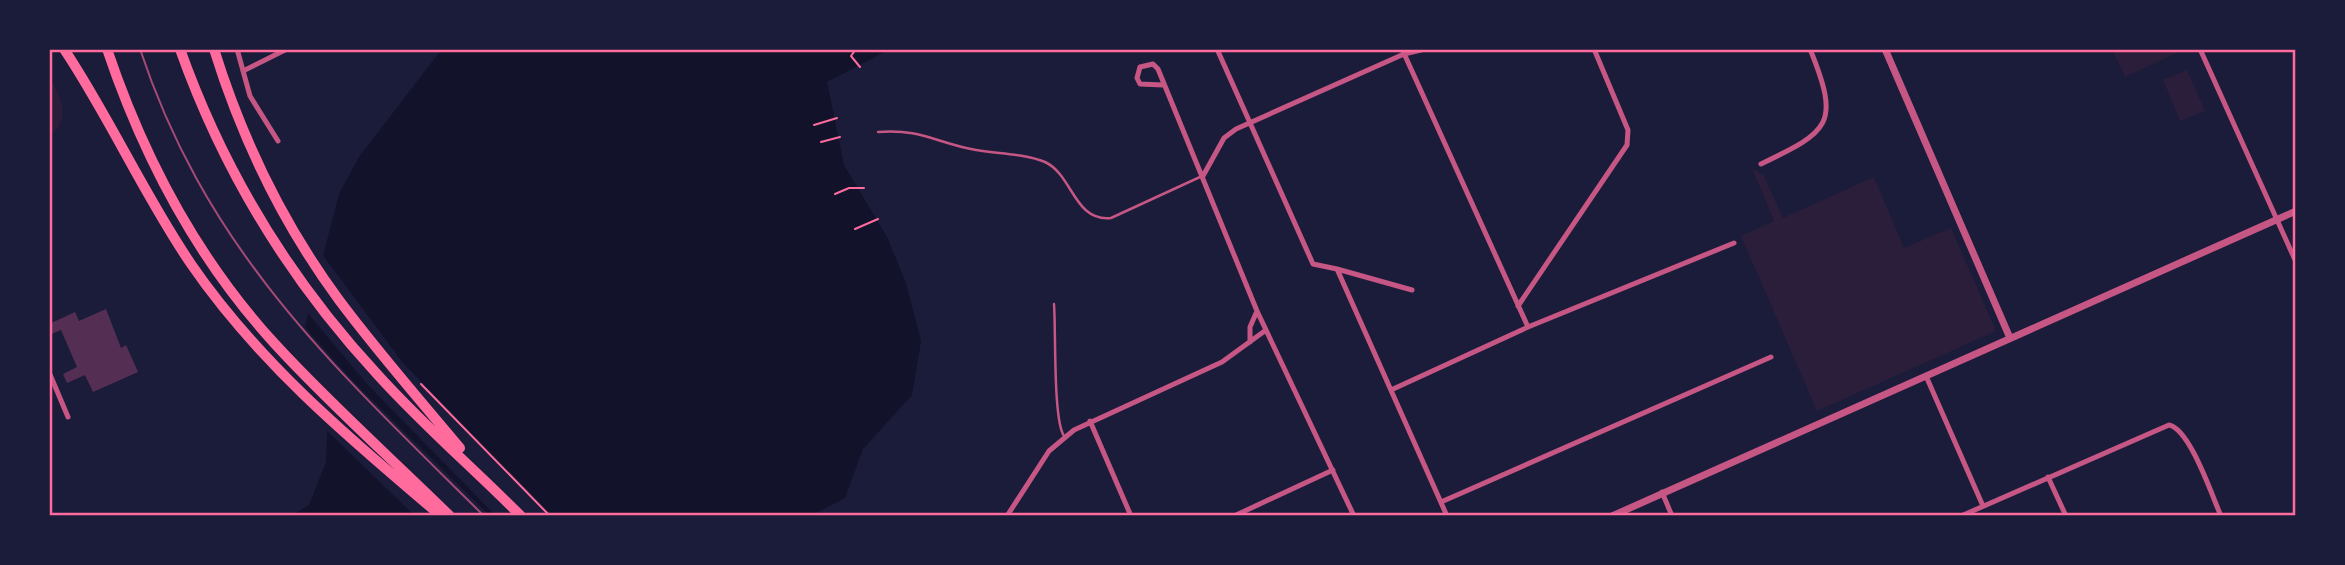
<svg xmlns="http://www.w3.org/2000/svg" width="2345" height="565" viewBox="0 0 2345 565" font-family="'Space Grotesk',sans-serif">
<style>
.green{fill:#2a1e3b}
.water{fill:#12122b}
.pier{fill:#1b1b3a}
.building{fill:#542f53}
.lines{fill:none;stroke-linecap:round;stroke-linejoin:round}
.path{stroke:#ff6b9d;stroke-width:2}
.service{stroke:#c65784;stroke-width:2.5}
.minor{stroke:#c65784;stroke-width:5}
.tertiary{stroke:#c65784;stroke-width:7}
.motorway{stroke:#ff6b9d;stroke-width:10}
.tram{stroke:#a44b75;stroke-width:2}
.neatline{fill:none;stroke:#ff6b9d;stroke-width:2.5}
</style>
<rect width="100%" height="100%" fill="#1b1b3a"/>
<path class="green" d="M2112,49H2178L2179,52L2125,77Z
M2187,70L2205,111L2180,121L2163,80Z
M49,77C61,95 72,121 49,136Z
M1752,168L1764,176L1783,218L1874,177L1904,248L1951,228L1996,331L1817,411L1741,236L1774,221Z"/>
<path class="water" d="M442,49H890L827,82L844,165L887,237L906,283L921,341L912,395L863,449L845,498L811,516H291L309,505L326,462L329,390L304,330L339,194L359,157Z"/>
<path class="pier" d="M322,254L403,363L553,516H496L366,383L306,311Z
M302,324L351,379L490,516H415L324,428L325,391L301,331Z"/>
<path class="building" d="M106,309L121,348L126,345L138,372L93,392L85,375L67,383L63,374L77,367L61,330L49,335V324L75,312L79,321Z"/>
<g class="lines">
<path class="path" d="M856,49L851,56L860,67
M814,125L837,118
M821,142L840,137
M835,194L849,188H864
M855,229L878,219
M421,384L550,516"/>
<path class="service" d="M878,132C921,129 932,141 971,149C995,154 1023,153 1045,162C1073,175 1074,222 1111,218L1200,177
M1054,304C1056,331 1053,420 1064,436"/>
<path class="minor" d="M237,49L250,96L278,141
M1217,49L1313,264L1337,269L1447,516
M1402,49L1528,327
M2200,49L2296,262
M243,71L287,49
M1163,85L1140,84L1137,78L1140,67L1153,64L1158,69L1257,311L1354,516
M1761,164C1829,131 1841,125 1810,49
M1203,176L1224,138L1236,129L1404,54L1425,49
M1337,269L1412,290
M1518,306L1627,145L1628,130L1594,49
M1250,342V327L1257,311
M49,372L68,417
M1926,376L1983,506
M1391,390L1528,327L1734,243
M1090,421L1131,516
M2048,477L2066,516
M1662,492L1672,516
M1441,502L1771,357
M1007,516L1049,451L1074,430L1222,362L1266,330
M1234,516L1333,470
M1961,516L2169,425C2190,429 2212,496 2221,516"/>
<path class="tertiary" d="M1885,49L2010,338
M1612,516L2296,211"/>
<path class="motorway" d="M64,49C110,118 144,195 191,264C259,363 350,439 441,516
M107,49C143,156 198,260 275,344C330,404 392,459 450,516
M180,49C223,170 290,280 377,374C422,424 473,468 521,516
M214,49C242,139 283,224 339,300C377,351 419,399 460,448"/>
<path class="tram" d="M140,49C208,254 336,369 484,516"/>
</g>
<rect width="2345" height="565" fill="none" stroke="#1b1b3a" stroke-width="102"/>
<rect x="51" y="51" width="2243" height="463" class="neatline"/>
</svg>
